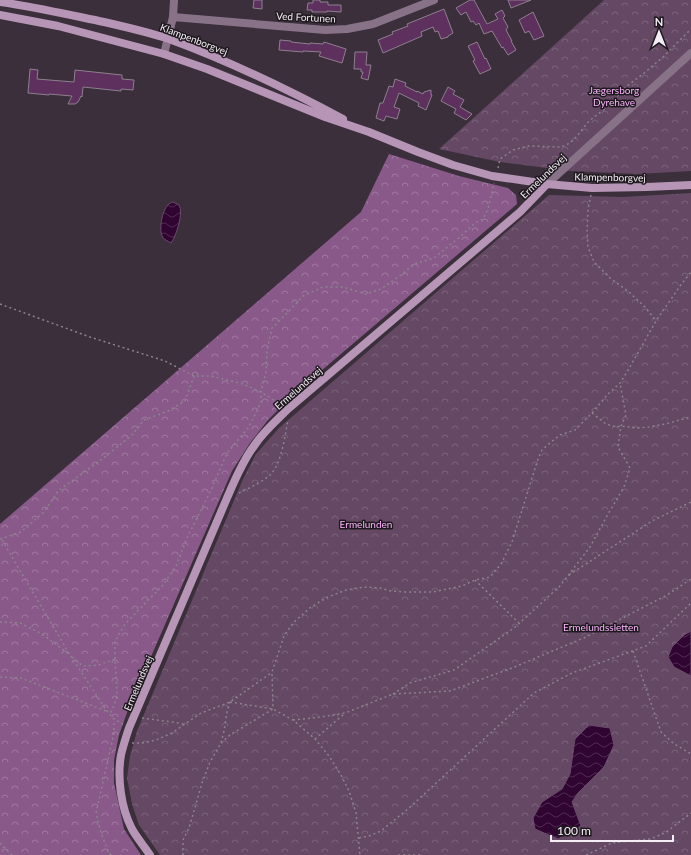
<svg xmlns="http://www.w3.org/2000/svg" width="691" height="855" viewBox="0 0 691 855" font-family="Lato,sans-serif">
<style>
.forest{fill:url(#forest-crowns)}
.park{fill:url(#park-crowns)}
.water{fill:url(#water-waves);stroke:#6b4b6c}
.building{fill:#5d305e;stroke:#8d808d}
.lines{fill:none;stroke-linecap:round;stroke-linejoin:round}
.path{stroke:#8d838d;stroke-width:1.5;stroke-dasharray:2 3;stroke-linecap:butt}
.street{stroke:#887288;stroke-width:8}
.secondary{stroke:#b795b7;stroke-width:8}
.labels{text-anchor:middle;stroke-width:3;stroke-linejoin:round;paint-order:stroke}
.street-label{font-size:10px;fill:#f5edf5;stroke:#1e191e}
.park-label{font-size:10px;fill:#fbb4fc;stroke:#1e191e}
</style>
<defs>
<pattern id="forest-crowns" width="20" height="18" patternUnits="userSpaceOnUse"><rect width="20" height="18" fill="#89598a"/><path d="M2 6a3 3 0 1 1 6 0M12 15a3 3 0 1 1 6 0" fill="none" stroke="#a079a1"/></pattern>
<pattern id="park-crowns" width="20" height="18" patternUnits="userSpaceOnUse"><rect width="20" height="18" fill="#644864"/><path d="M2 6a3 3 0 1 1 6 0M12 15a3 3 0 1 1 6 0" fill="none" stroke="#7b637b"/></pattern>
<pattern id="water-waves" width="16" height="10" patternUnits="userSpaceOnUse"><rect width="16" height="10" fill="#300532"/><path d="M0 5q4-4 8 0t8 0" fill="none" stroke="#4f2a50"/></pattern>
</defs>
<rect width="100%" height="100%" fill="#3a2f3a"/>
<path class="forest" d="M389,154L459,176L508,188L516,195L517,204L294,394L268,420L250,443L232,471L129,707L119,735L114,760V783L124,829L141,855H0V524L361,212Z"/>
<path class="park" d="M604,0H691V171L638,174L570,171L500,162L439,149Z
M691,193V855H160L139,825L132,804L127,778L130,756L137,731L243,479L256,454L279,428L549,195L623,197Z"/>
<path class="water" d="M173,202C175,203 177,204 179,205C184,212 176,237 171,243C168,241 165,240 163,238C158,231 162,210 168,205C169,203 171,203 173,202Z
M691,631V676L674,667L668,657L672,647L684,635Z
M589,725L610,728L614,745L604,767L578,793L572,802L581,826L558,839L535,829L533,818L542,802L562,789L570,774L575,739Z"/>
<path class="building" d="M254,0H262V9L253,8Z
M313,0H320V2H328V5H341V12L327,11V12H312V10H307L308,3H313Z
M470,0H474L487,24L498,19L495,14L502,10L505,16L503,18L508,27L506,30L512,41H511L516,50L508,55L503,47L502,48L492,31L484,34L479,23L476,25L473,21L471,22L466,12L461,15L456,8Z
M508,0H531L511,8Z
M444,9L453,33L448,36V37L441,39L438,31L435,32L433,27L421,32L422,36L383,53L378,40L393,34L392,32L408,26L407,24Z
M533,12L544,36L534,40L529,31L525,33L519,20Z
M280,40L291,41V42L310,44V43L323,44L324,42L346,49L342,63L319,56L321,52L303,51V52L279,50Z
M477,42L485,59L486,58L491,69L480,74L473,61L475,60L468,46Z
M355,52H367L366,65H371L368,80L361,78L363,72H361V69H354Z
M30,69L38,70L37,79L74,82L75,70L122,75V79L134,80L133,90L121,89V91L83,87L82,97L81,96L78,102L75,104H68L72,96L49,94V95L28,93Z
M395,79L406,83L405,86L417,92V91L423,94L424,92L431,90V95H432L426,110L418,106L419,103L399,93L394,107L400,109L397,119L386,116L384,121L376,118L380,103H383L389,86L393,87Z
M448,87L455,91L453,94L464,100L460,107L472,114L466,120L454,113L456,109L441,101Z"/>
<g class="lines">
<path class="path" d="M498,168L500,159L513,150L529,146L561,147L570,143L577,136L589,121L606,108L627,86L643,74L663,57L691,29
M591,195L588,209L587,231L588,247L594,262L610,278L629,292L646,308L656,321
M0,304L90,337L165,361L194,376H211L243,384L261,392L281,405
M592,413L606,424L616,427L621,426L637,428L649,427L665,424L691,417
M239,493C249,488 263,482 271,474C282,462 285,435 288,420
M0,539L21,532L44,512L58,491L101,460L132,435L144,420L168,411L185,401L194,376
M2,540L70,655L107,711L114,719L123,724
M569,575L652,521L691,502
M475,580L519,623
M0,622L20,623L42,634L69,654
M633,651L661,732L673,743L691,754
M72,657L83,666L99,665L115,659L117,694L115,703L110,714
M115,659V643L118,636L125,624L163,585L176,566L187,538L212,488L227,453L248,428L255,415L261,402V392L266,372L267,350L272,328L288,312L303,296L323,287H343L366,294L381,289L401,275L414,264L434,258L461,236L475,223L483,219L488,209L494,183
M0,677L21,678L106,711
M393,694L410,683L454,670L514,628L560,586L590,547L607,516L624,487L630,468L618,447L621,426L626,415L620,383
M230,702L273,709L293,720L315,739L329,756L341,775L349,791L356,813L360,855
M142,718L179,723L183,724
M293,720L321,717L345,713L393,694L450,691L512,668L586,637L667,595L691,579
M315,739L344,714
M132,743H142L156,740L172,733L201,713L230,702L271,673
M221,743L230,735L273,709L272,672L284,636L293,623L311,607L328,597L346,590L364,587L380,588L391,591L405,592H433L462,586L475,580L490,577L501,564L512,542L538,459L542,450L551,442L560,435L575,430L592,413L608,394L620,383L627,372L656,321L680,286L691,272
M359,838L369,836L381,831L409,808L534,693L572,673L646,646L691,603
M0,843L12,855
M111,855L108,851L101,833L96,813L114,733V719
M183,855V840L189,828L202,783L210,762L221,743L224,731L227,712L230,702
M398,855H422
M586,855L612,843L650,839L665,833L691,813"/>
<path class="street" d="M173,17L325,30L347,29L373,24L434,0
M164,54L173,17L174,0
M547,184L691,53"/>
<path class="secondary" d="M0,2C35,7 70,15 104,22C126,27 148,32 169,39C229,61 287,89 343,119
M0,15L58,26L164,54L207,69L325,117L369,132L418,152L453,165L492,176L547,184L592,188L647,187L691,185
M150,855C144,846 137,838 132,829C121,808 117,778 121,755C123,746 126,737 129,728L227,498C235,480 242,462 254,446C263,432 276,421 288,409L520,212L547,184"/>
</g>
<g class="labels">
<g class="street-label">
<text transform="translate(306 17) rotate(3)" y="4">Ved Fortunen</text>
<text transform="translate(194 39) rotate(21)" y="4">Klampenborgvej</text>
<text transform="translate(543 176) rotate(-44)" y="4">Ermelundsvej</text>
<text transform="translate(610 177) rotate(1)" y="4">Klampenborgvej</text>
<text transform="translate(298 388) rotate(-41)" y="4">Ermelundsvej</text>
<text transform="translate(138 683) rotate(-67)" y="4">Ermelundsvej</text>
</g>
<g class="park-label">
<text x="614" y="94">Jægersborg<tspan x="614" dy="12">Dyrehave</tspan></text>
<text x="366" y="528">Ermelunden</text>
<text x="601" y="631">Ermelundssletten</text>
</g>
</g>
<g transform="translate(659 32)" stroke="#1e191e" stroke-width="3" paint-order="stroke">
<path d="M0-3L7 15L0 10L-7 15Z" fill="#f5edf5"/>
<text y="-6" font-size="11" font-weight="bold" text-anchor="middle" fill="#f5edf5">N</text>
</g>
<path d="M551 835v6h122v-6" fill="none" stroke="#f5edf5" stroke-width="2"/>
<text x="557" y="835" font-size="12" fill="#f5edf5" stroke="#1e191e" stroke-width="3" paint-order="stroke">100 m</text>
</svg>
